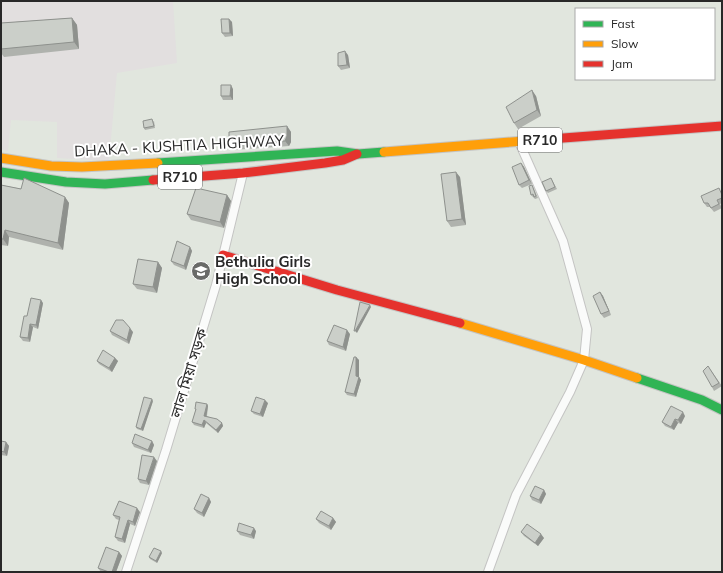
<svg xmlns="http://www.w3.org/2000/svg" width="723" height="573" viewBox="0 0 723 573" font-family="Mulish,'Noto Sans Bengali',sans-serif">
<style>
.industrial{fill:#e2dfdf}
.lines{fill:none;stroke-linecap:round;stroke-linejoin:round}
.street-casing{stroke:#c4c4c3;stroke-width:10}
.fast-casing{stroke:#c4c4c3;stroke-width:11}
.slow-casing{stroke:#c4c4c3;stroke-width:11}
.jam-casing{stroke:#c4c4c3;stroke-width:11}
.street{stroke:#fafbfa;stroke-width:8}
.fast{stroke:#30b455;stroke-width:9}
.slow{stroke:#ff9f0a;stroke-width:9}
.jam{stroke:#e5322d;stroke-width:9}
.wall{fill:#afb2ad}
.shaded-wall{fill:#8e918d}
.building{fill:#cbcfc9;stroke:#8e918d}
.labels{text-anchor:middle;stroke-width:4;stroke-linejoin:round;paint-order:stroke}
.shield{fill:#fff;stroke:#686868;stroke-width:1}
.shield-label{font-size:14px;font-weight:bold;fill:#282828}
.street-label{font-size:15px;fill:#282828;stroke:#fff}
.poi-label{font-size:15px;font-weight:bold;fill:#282828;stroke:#fff;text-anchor:start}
</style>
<rect width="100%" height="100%" fill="#e1e6de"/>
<path class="industrial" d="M1,1H173L177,63L117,73L109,161L57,158V122L11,120L8,151L1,149Z"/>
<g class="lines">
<defs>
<path id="street" d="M126,572L166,450L216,285L243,173
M488,572L516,495L570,392L584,360L587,329L563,241L519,142"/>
<path id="fast" d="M158,163L337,151L358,154L384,152
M1,172L66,182L105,184L153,180
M637,378L702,400L722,410"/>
<path id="slow" d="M384,152L550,139
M1,158L51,166L82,167L158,163
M460,323L584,360L637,378"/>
<path id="jam" d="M550,139L722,126
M153,180L243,173L325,163L343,160L357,154
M223,255L337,290L460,323"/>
</defs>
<use href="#street" class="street-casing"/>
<use href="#fast" class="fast-casing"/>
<use href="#slow" class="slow-casing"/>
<use href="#jam" class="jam-casing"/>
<use href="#street" class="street"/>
<use href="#fast" class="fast"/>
<use href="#slow" class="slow"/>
<use href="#jam" class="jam"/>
</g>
<path class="wall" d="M72,18L77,25L79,49L4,57L1,53V23Z
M229,19L232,22L233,36L225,37L222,33Z
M348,55L350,68L341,70L338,66Z
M233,89V100H223L221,96Z
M536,96L541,116L518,129L514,123Z
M154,121L155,128L145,130L144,128Z
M287,126L291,132V142L289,146L233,150L229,144Z
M521,163L524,167L532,184L522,188L519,185Z
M460,177L466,225L451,227L447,221Z
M551,178L557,189L548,193L546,191Z
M1,185L65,197L69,203L63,250L9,237L8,246L1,245Z
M533,187L538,198L535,199L531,195Z
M722,193V203L720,204L722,208L714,212L710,207H707L704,203Z
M227,195L231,201L224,228L191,220L187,214Z
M190,247L192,251L186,270L174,265L171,261Z
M158,262L162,268L157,293L137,289L133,284Z
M600,292L603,296L611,315L604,318L601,314Z
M43,303L38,329L33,327L30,342L23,341L20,337L27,316Z
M110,331L133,332L129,344L112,335Z
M350,334L346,351L329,345L327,341Z
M356,357L359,360V377L361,380L356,397L347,395L345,392Z
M115,358L118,361L112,372L99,364L97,361Z
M708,366L722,386L714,391L712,387Z
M153,401L143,431L137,429L136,427Z
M268,403L263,417L254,414L251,411Z
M207,404L208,406L207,416L222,423L223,426L218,433L206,423L204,428L194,425L192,422L196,409H195Z
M685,416L681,424L678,423L674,430L665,426L662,422Z
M1,441L6,442L9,446L7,456L1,455Z
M152,441L154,445L151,453L134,447L132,443Z
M157,461L149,485L140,483L138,479Z
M544,490L546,494L541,504L532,500L530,496Z
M209,498L211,502L204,517L197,513L194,509Z
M140,512L135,526L130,524L125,543L118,541L115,537L119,520L116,519L113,515Z
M333,518L336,522L331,530L319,523L316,519Z
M237,531H256L254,539L240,535Z
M521,532L544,538L538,546L524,536Z
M119,552L122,556L116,572H101L98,568Z
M162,553L157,563L150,559L149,557Z"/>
<path class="shaded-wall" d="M72,18L77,25L79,49L74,42Z
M229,19L232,22L233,36L230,33Z
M345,51L348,55L350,68L347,65Z
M231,85L233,89V100L230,96Z
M532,90L536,96L541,116L537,110Z
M287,126L291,132V142L289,146L285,141Z
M521,163L524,167L532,184L529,180Z
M456,172L460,177L466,225L462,219Z
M227,195L231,201L224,228L220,222Z
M65,197L69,203L63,250L58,243Z
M5,230L9,237L8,246L3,239Z
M190,247L192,251L186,270L184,266Z
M158,262L162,268L157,293L153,287Z
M600,292L603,296L611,315L609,311Z
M41,300L43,303L38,329L36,325Z
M370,305L371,307L357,333L355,331Z
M30,324L33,327L30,342L28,338Z
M130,328L133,332L129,344L127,340Z
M347,330L350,334L346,351L343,347Z
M356,357L359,360V377L361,380L356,397L354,394L356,376Z
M115,358L118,361L112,372L109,368Z
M152,399L153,401L143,431L141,429Z
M265,400L268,403L263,417L260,414Z
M207,404L208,406L206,418L204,416Z
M683,412L685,416L681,424L678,420Z
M675,419L678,423L674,430L671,427Z
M204,420L206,423L204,428L202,425Z
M222,423L223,426L218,433L216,430Z
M152,441L154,445L151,453L148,450Z
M6,442L9,446L7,456L4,452Z
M154,457L157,461L149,485L146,481Z
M544,490L546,494L541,504L539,500Z
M209,498L211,502L204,517L202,513Z
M137,508L140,512L135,526L133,522Z
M333,518L336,522L331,530L329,526Z
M128,520L130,524L125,543L122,539Z
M254,528L256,531L254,539L251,535Z
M541,534L544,538L538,546L535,543Z
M161,551L162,553L157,563L156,561Z
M119,552L122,556L116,572H112Z"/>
<path class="building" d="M72,18L74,42L1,49V23Z
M221,19H229L230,33H222Z
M345,51L347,65L338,66V53Z
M221,85H231L230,96H221Z
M532,90L537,110L514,123L506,107Z
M152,119L154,126L144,128L143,121Z
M287,126V136L285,141L229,144V132Z
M521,163L529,180L519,185L512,167Z
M456,172L462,219L447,221L441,174Z
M24,178L65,197L58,243L5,230L3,239H1V185L21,189Z
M551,178L555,187L546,191L542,182Z
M532,185L536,196L534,197L533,194L531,195L529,186Z
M196,188L227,195L220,222L187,214Z
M719,188L722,195V198L717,200L719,204L711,208L708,203H704L701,196Z
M177,241L190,247L184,266L171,261Z
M138,259L158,262L153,287L133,284Z
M600,292L609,311L601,314L593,296Z
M31,298L41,300L36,325L30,324L28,338L20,337L24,316H27Z
M360,302L370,305L355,331H354Z
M116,320H123L130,328L127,340L110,331Z
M334,325L347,330L343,347L327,341Z
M103,350L115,358L109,368L97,361Z
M354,357H356V376L359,377L354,394L345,392Z
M708,366L719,383L712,387L703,371Z
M144,397L152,399L141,429L136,427Z
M256,397L265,400L260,414L251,411Z
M196,402L207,404L204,416L217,419L222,423L216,430L204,420L202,425L192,422L196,409H195Z
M671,406L683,412L678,420L675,419L671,427L662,422Z
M135,434L152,441L148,450L132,443Z
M1,441L6,442L4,452L1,451Z
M142,455L154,457L146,481L138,479Z
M535,486L544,490L539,500L530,496Z
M201,494L209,498L202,513L194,509Z
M119,501L137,508L133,522L128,520L122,539L115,537L120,517L113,515Z
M321,511L333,518L329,526L316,519Z
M239,523L254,528L251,535L237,531Z
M527,524L541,534L535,543L521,532Z
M106,547L119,552L112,572H109L98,568Z
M154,548L161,551L156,561L149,557Z"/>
<defs>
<symbol id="school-disc" viewBox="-11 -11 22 22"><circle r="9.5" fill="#696a68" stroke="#fff"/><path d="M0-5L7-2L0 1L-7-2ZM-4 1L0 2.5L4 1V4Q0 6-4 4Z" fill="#fff"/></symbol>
</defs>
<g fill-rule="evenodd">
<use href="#school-disc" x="190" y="260" width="22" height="22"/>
</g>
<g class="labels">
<g class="shield">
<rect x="518" y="128" width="44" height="24" rx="3"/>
<rect x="158" y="165" width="44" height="24" rx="3"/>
</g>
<g class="shield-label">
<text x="540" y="145">R710</text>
<text x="180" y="182">R710</text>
</g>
<g class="street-label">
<text transform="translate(179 146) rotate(-3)" y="5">DHAKA - KUSHTIA HIGHWAY</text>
<text transform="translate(189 373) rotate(-73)" y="5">লাল মিয়া সড়ক</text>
</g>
<g class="poi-label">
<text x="215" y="267">Bethulia Girls<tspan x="215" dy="17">High School</tspan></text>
</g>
</g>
<rect width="723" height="573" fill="none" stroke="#282828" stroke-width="4"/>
<rect x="575" y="8" width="140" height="72" fill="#ffffff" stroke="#a9a9a9"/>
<rect x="583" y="21" width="20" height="6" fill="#30b455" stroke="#a9a9a9"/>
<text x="611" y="28" font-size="12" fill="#282828">Fast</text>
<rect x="583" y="41" width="20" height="6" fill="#ff9f0a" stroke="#a9a9a9"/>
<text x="611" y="48" font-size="12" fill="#282828">Slow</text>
<rect x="583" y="61" width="20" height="6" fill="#e5322d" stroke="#a9a9a9"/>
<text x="611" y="68" font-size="12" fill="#282828">Jam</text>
</svg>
